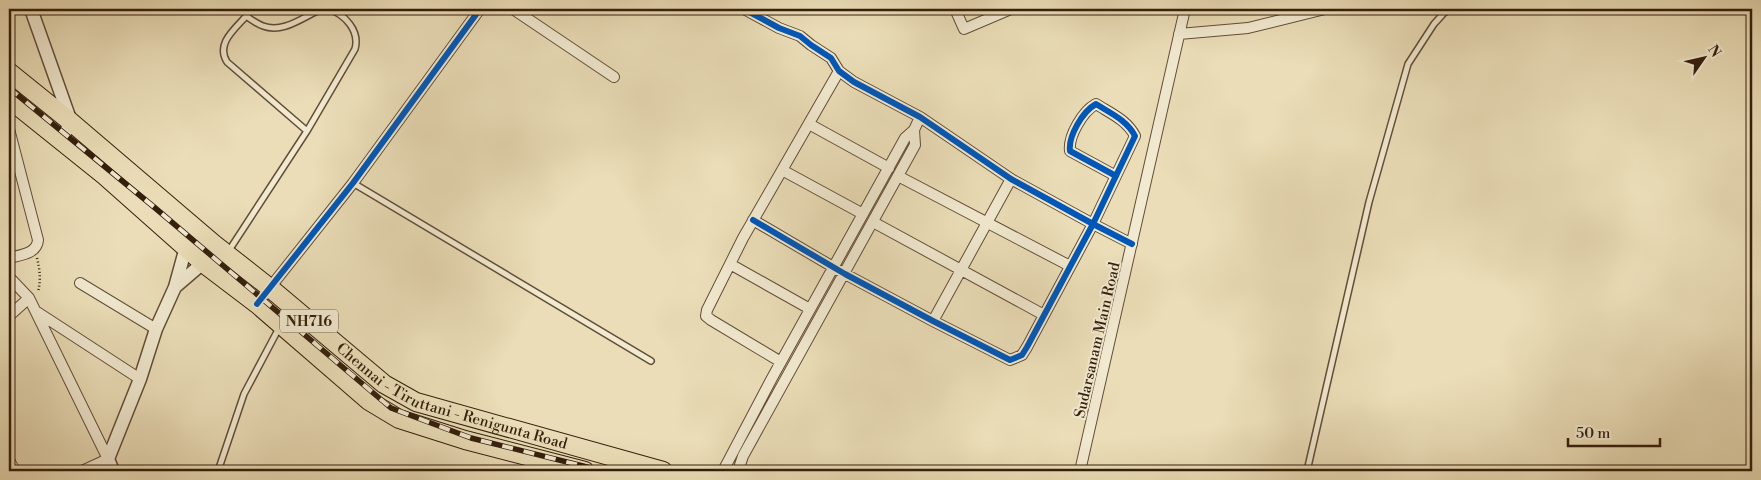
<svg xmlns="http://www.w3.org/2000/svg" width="1761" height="480" viewBox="0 0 1761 480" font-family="'Libre Bodoni',serif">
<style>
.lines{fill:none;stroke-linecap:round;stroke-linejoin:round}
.service-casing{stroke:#624e37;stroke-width:8}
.minor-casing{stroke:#624e37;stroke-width:12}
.tertiary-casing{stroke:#624e37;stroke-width:15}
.trunk-casing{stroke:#341f0c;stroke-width:20}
.path{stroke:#341f0c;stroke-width:2.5;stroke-dasharray:1 2.5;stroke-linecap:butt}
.service{stroke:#f1e9d0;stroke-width:5}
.minor{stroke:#f1e9d0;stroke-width:10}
.tertiary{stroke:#f1e9d0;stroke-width:12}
.trunk{stroke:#eaddb7;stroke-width:18}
.rail-casing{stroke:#341f0c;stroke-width:5.5}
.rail{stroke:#f1e9d0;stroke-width:4;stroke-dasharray:11;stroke-linecap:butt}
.cycleway-casing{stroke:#f1e9d0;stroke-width:9}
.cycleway{stroke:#0057b8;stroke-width:6}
.labels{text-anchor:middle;stroke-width:4;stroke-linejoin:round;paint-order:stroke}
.shield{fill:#f1e9d0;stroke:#6d5c47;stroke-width:1}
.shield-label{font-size:14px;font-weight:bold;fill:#341f0c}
.street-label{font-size:15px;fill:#341f0c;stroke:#f1e9d0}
</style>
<rect width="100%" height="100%" fill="#eaddb7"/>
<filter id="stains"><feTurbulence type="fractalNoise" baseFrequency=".004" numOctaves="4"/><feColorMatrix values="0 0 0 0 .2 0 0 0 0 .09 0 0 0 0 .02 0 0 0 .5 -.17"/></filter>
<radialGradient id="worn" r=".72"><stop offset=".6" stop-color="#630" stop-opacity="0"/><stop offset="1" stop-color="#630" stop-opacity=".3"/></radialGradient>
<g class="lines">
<defs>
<path id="service" d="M252,9C240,26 214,41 227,62L307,131
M246,16C252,20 257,24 263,26C284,34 304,16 322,9
M353,183L651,361
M228,252L307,131L355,49C360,31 345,14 328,9
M218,471L244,394L279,328
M1307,471L1369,202L1408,64L1434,24L1444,13L1451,9"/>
<path id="minor" d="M513,9L614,77
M744,9L779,28L800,36L811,45L831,58L839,71L854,82L920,117L1011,179L1093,224L1132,244
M955,9L964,29L1011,9
M1179,34L1248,28L1325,9
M809,124L889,168
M9,129L38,240C37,254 20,255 9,258
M782,170L863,214
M898,176L1070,266
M753,220L845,274L933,321L1010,360L1022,355L1027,347L1093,224L1135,136C1127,120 1110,113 1096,104C1083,111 1068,136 1070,151L1116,176
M873,222L1044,315
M730,264L810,309
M9,277L29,298L108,459L82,471
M80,283L156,329
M257,304L353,183L480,9
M37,312L140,379
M9,316L29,298
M933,321L1011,179
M781,362L711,320L706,316L707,310L743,238L839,71
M9,460L15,471
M723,471L772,378L905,138L914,130L920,117
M738,471L743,456L915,145L914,130
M1080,471L1185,9"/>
<path id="tertiary" d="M31,9L71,122L61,140
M175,287L203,263L214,244
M113,471L108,459L140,379L156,329L175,287L186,247L198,230"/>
<g id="trunk">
<path id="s1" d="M9,72L71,122L214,244L270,288L384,384L416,402L663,471"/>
<path d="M9,99L105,176L203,263L257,304L369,401L399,419L465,440L585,471"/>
</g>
</defs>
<use href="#service" class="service-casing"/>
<use href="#minor" class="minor-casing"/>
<use href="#tertiary" class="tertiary-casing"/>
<use href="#trunk" class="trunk-casing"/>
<path class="path" d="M37,258C40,270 41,280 38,292"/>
<use href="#service" class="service"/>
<use href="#minor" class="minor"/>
<use href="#tertiary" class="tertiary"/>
<use href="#trunk" class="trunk"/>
<defs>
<path id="rail" d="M9,88L154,207L391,408L471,438L603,471"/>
</defs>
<use href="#rail" class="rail-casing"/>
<use href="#rail" class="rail"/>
<defs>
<path id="cycleway" d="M744,9L779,28L800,36L811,45L831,58L839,71L854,82L920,117L1011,179L1093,224L1132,244
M753,220L845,274L933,321L1010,360L1022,355L1027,347L1093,224L1135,136C1127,120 1110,113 1096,104C1083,111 1068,136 1070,151L1116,176
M257,304L353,183L480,9"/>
</defs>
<use href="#cycleway" class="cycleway-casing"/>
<use href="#cycleway" class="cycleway"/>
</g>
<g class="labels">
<rect class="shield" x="280" y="309.5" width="58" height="23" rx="4"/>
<g class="shield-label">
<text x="309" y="326">NH716</text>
</g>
<g class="street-label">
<text transform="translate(1097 340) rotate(-77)" y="5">Sudarsanam Main Road</text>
<text dy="5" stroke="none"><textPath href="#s1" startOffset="555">Chennai - Tiruttani - Renigunta Road</textPath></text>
</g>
</g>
<rect width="1761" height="480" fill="none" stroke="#eaddb7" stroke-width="30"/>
<rect x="10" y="10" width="1741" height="460" fill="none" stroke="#341f0c" stroke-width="2.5"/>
<rect x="15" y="15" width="1731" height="450" fill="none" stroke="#341f0c"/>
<g transform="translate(1704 58) rotate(56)" stroke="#f1e9d0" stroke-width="4" paint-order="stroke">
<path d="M0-4L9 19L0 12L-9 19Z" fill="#341f0c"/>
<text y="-8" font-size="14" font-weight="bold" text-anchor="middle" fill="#341f0c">N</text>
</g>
<path d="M1568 438v8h92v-8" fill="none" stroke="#341f0c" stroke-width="2.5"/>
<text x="1576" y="438" font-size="15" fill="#341f0c" stroke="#f1e9d0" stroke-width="4" paint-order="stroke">50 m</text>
<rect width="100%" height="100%" filter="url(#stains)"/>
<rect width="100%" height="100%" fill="url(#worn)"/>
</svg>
